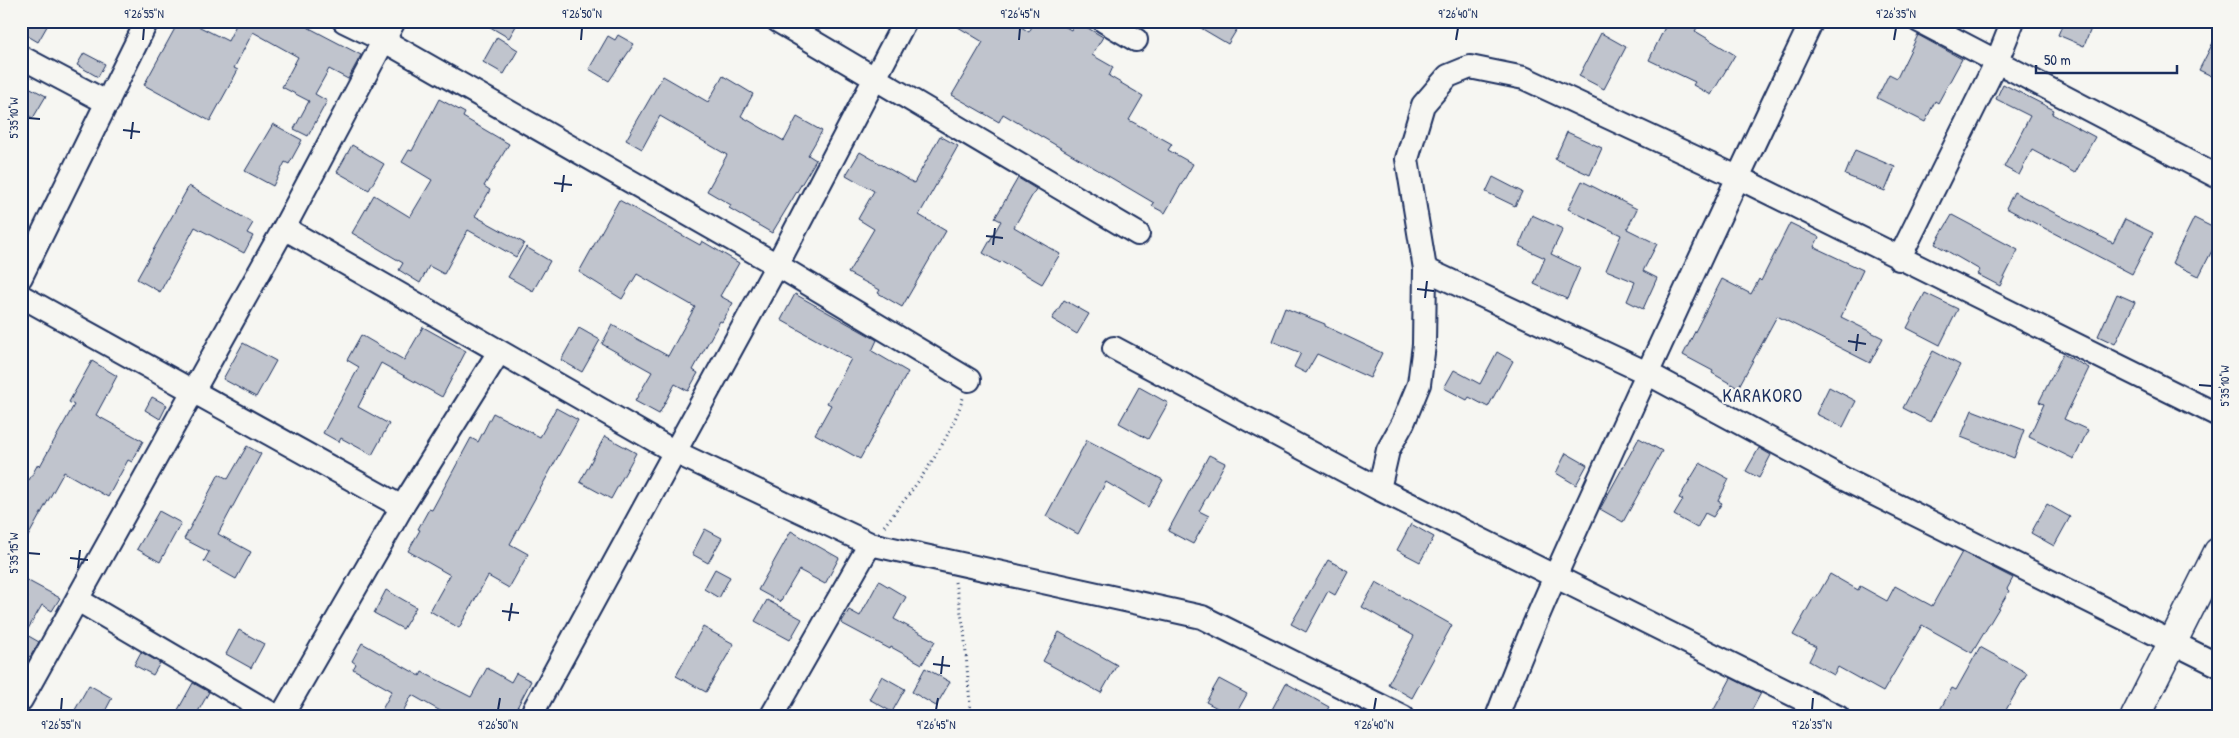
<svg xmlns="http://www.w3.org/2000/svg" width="2239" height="738" viewBox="0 0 2239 738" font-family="'Patrick Hand',sans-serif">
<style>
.building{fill:#c0c4cd;stroke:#1b2f5e}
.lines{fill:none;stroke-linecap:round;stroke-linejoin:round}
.minor-casing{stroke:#1b2f5e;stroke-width:26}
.tertiary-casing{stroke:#1b2f5e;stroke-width:31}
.path{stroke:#1b2f5e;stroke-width:3;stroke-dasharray:1 4;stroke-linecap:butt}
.minor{stroke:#f6f6f2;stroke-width:22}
.tertiary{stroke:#f6f6f2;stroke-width:28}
.ticks{fill:none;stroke:#1b2f5e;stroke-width:2}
.labels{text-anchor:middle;stroke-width:4;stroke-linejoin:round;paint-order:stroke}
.quarter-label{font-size:18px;letter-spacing:1px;fill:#1b2f5e;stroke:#f6f6f2}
.neatline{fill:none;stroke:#1b2f5e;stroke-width:2}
.ticks-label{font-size:12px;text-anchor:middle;fill:#1b2f5e}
</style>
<rect width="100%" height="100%" fill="#f6f6f2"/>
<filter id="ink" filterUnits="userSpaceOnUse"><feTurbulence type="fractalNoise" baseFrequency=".02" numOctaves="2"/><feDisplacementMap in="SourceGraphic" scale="10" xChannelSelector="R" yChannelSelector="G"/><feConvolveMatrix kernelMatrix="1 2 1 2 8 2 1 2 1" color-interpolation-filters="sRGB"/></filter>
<g filter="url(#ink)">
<path class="building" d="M21,21H50L38,42L21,32Z
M179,21H188L228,41L237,23L234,21H296L361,55L348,79L329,69L315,94L327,101L308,136L294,129L309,101L282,87L298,57L253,32L234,68L238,70L210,121L144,85Z
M480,21H519L509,38Z
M948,21H1012L1029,32L1035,21H1055L1071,30L1076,21L1103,37L1092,55L1113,67L1109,76L1143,96L1129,120L1172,144L1168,150L1193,164L1165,213L1152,206L1154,203L1003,114L999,122L952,95L983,42Z
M1189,21H1242L1228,44Z
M1668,21H1682L1697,28L1695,31L1735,55L1711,95L1693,85L1695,82L1649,60Z
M2064,21H2094L2084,46L2058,35Z
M1601,33L1626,47L1604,89L1579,76Z
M2218,33V79L2199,70Z
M618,35L634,44L609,81L589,69L608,36L615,40Z
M1918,35L1962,59L1938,103L1935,101L1925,122L1877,98L1889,74L1897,78Z
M497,37L518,50L504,74L483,62Z
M84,53L105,64L98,77L77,65Z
M663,76L708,102L723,76L753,94L741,116L784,141L797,117L822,131L808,155L816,160L772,233L729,208L731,205L707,191L727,155L660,116L642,149L626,140Z
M21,83L46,96L33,118L21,112Z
M2003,84L2054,110L2052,114L2095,137L2075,173L2032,150L2019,175L2004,167L2030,116L1996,99Z
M439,99L465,113L463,117L509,144L484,186L490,190L475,216L524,243L516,257L468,230L444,274L429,266L420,283L399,270L403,263L352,233L374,195L410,217L432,180L402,162L409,150L412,151Z
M273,124L302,140L289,164L285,162L273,186L245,171Z
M1567,132L1602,148L1590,175L1555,159Z
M940,136L958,146L919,215L946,231L902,307L878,293L880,290L848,273L874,229L858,219L874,191L846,175L860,152L914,183Z
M352,145L384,164L369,190L337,172Z
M1855,150L1895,167L1885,191L1845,175Z
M1493,177L1522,192L1515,206L1486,192Z
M1018,178L1036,189L1014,227L1060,254L1042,284L1002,261L1000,263L983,253L1001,221L995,218Z
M1582,181L1637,209L1627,229L1657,244L1643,271L1657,278L1643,309L1627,301L1635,282L1606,270L1621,235L1568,209Z
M189,186L253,223L247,233L253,236L244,253L195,227L160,292L137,279Z
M2014,192L2113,243L2125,219L2153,233L2132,274L2006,208Z
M619,200L700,245L702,241L739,263L720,296L733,303L722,322L720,321L693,370L698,373L688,391L675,384L659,414L635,401L652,372L602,344L612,325L668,356L695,307L637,274L622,299L579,272Z
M1532,215L1563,229L1551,254L1580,268L1567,299L1534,284L1545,258L1519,246Z
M1952,215L2018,250L2000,286L1977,274L1980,270L1935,244Z
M2194,218L2218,230V239L2199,276L2172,263Z
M1790,223L1819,237L1814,247L1863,270L1841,317L1883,338L1870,363L1777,316L1738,388L1712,373L1713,371L1683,355L1722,279L1751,294L1759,279L1761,281Z
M526,247L550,261L533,291L508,277Z
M1925,293L1958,309L1940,345L1907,328Z
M795,294L877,340L872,351L908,372L860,459L815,434L831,405L827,403L851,359L781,320Z
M2117,294L2135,302L2115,344L2098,336Z
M1064,300L1089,314L1077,334L1052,319Z
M1285,308L1325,324V326L1382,353L1370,378L1317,354L1306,373L1294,367L1301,353L1272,341Z
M423,327L466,351L442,397L381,363L358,407L389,424L372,455L341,438L339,442L323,433L359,367L347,360L361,335L404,360Z
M579,328L600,340L582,372L561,360Z
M243,343L276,361L256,397L223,379Z
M1933,351L1960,365L1930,422L1903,408Z
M1497,352L1513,361L1488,407L1469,397L1467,400L1444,388L1454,370L1480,384Z
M2063,354L2089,368L2064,419L2088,430L2074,459L2029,437L2044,404L2039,402Z
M92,361L117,376L96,415L143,441L132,462L128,460L108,497L64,472L21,549V476L29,480L38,464L40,466L74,405L69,402Z
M1139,387L1168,403L1148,439L1119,423Z
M1829,387L1856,401L1843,427L1816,414Z
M152,397L167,405L160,419L145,410Z
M556,408L578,420L510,544L528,554L509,588L488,576L459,628L430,611L450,575L408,551L420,530L418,529L429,509L432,510L471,438L478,442L493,413L540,437Z
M1972,410L2024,430L2014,458L1961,437Z
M605,436L636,453L611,499L580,482Z
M1639,438L1662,451L1623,522L1600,509Z
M1087,440L1163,480L1148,507L1106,482L1078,534L1046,516Z
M247,446L261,454L218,534L251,552L236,579L204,561L209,552L184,539L219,474L228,479Z
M1759,448L1771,455L1759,478L1746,471Z
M1566,453L1587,465L1576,485L1556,473Z
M1209,455L1225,463L1199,511L1209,516L1193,544L1168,531Z
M1700,463L1729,479L1718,501L1722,503L1713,517L1705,513L1697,528L1674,515L1683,500L1679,498Z
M2047,504L2070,517L2054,546L2031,533Z
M159,511L181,523L160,562L137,549Z
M1411,524L1434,537L1420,562L1397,550Z
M705,529L722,538L708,563L692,554Z
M791,531L839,558L825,584L799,570L780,602L758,590Z
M1962,552L2013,578L2007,589L2009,591L1972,653L1922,625L1883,692L1838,667L1834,675L1809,661L1816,647L1793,635L1814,597L1816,598L1830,574L1858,590L1860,586L1887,601L1895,586L1932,606Z
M1328,560L1348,571L1335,595L1328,591L1306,632L1291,624Z
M715,569L730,577L719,598L704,589Z
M21,577L60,598L52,611L42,605L25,634L39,642L30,657L21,652V609L28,597L21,593Z
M879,581L906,597L894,619L935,641L922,664L891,647L890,649L841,623L849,610L860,616Z
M1376,582L1452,625L1412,698L1388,684L1414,636L1362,607Z
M386,590L416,607L403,629L374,613Z
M767,600L802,619L790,640L755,621Z
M703,627L734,644L706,692L676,676Z
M239,630L264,644L251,668L226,654Z
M1059,632L1117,665L1101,693L1043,661Z
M362,643L420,676L422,672L471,697L487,668L511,682L516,673L531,681L512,717H451L412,695L400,717H378L392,691L353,669L356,664L352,661Z
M1980,647L2027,673L2002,717H1936L1952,688L1956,690Z
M141,652L160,663L153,675L134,665Z
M925,668L950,682L936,706L912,692Z
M882,676L905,689L892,712L869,699Z
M1731,678L1761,693L1748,717H1710Z
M1219,679L1247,694L1234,717L1206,702Z
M193,683L209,692L195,717H174Z
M1286,683L1329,707L1323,717H1268Z
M89,685L112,698L102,717H71Z"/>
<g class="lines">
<defs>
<path id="minor" d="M344,21L383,40L777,265L969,380
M778,21L1138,234
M1104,21L1136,40
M1919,21L2218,177
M21,57L108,103
M284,228L675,452L870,544L1202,617L1403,717
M1899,259L1997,61L2013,21
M1425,269L1647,373L1846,480L2218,665
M21,277L147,21
M21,296L402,507
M1114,348L1379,489L1838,717
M1379,489L1388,450L1403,423L1419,384L1424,345L1425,269L1407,159L1423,105L1448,76L1470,67L1524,78L1737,177L2218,415
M78,600L277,717
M21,700L284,228L394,21
M281,717L402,507L499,352
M530,717L777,265L905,21
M771,717L870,544
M1497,717C1532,623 1575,533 1616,442C1680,301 1745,161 1812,21"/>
<path id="tertiary" d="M2135,717L2218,552"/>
</defs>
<use href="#minor" class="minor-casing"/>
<use href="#tertiary" class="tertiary-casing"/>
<path class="path" d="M884,526C915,487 947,447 963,398
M955,582L964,629L971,717"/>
<use href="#minor" class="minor"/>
<use href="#tertiary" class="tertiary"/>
</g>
</g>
<path class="ticks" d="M143,40L144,28M581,40L582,28M1019,40L1020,28M1456,40L1458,28M1894,40L1896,28M28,118L40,119M123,130L140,132M131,139L133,122M554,183L572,185M562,192L564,175M986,236L1003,238M993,245L995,228M1417,289L1434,291M1425,298L1427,281M1848,341L1866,344M1856,351L1858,334M2199,385L2212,386M28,553L40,554M70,558L88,560M78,568L80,550M502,611L519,613M509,621L512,603M933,664L950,666M941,674L943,656M61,710L62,698M498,710L500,698M936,710L938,698M1374,710L1376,698M1812,710L1813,698"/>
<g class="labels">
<g class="quarter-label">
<text x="1763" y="402">KARAKORO</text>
</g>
</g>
<rect width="2239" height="738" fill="none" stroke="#f6f6f2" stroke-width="55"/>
<path d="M2036 65v8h141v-8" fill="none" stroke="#1b2f5e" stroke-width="2.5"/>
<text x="2044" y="65" font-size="15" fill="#1b2f5e" stroke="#f6f6f2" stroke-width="4" paint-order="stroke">50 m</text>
<rect x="28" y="28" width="2184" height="682" class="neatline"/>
<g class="ticks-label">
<text x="144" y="18">9°26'55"N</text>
<text x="582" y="18">9°26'50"N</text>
<text x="1020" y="18">9°26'45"N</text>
<text x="1458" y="18">9°26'40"N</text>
<text x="1896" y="18">9°26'35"N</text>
<text transform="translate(14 118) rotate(-90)" y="4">5°35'10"W</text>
<text transform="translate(2225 386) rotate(-90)" y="4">5°35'10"W</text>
<text transform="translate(14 553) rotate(-90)" y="4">5°35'15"W</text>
<text x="61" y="729">9°26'55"N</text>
<text x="498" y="729">9°26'50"N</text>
<text x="936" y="729">9°26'45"N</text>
<text x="1374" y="729">9°26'40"N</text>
<text x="1812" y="729">9°26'35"N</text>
</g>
</svg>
